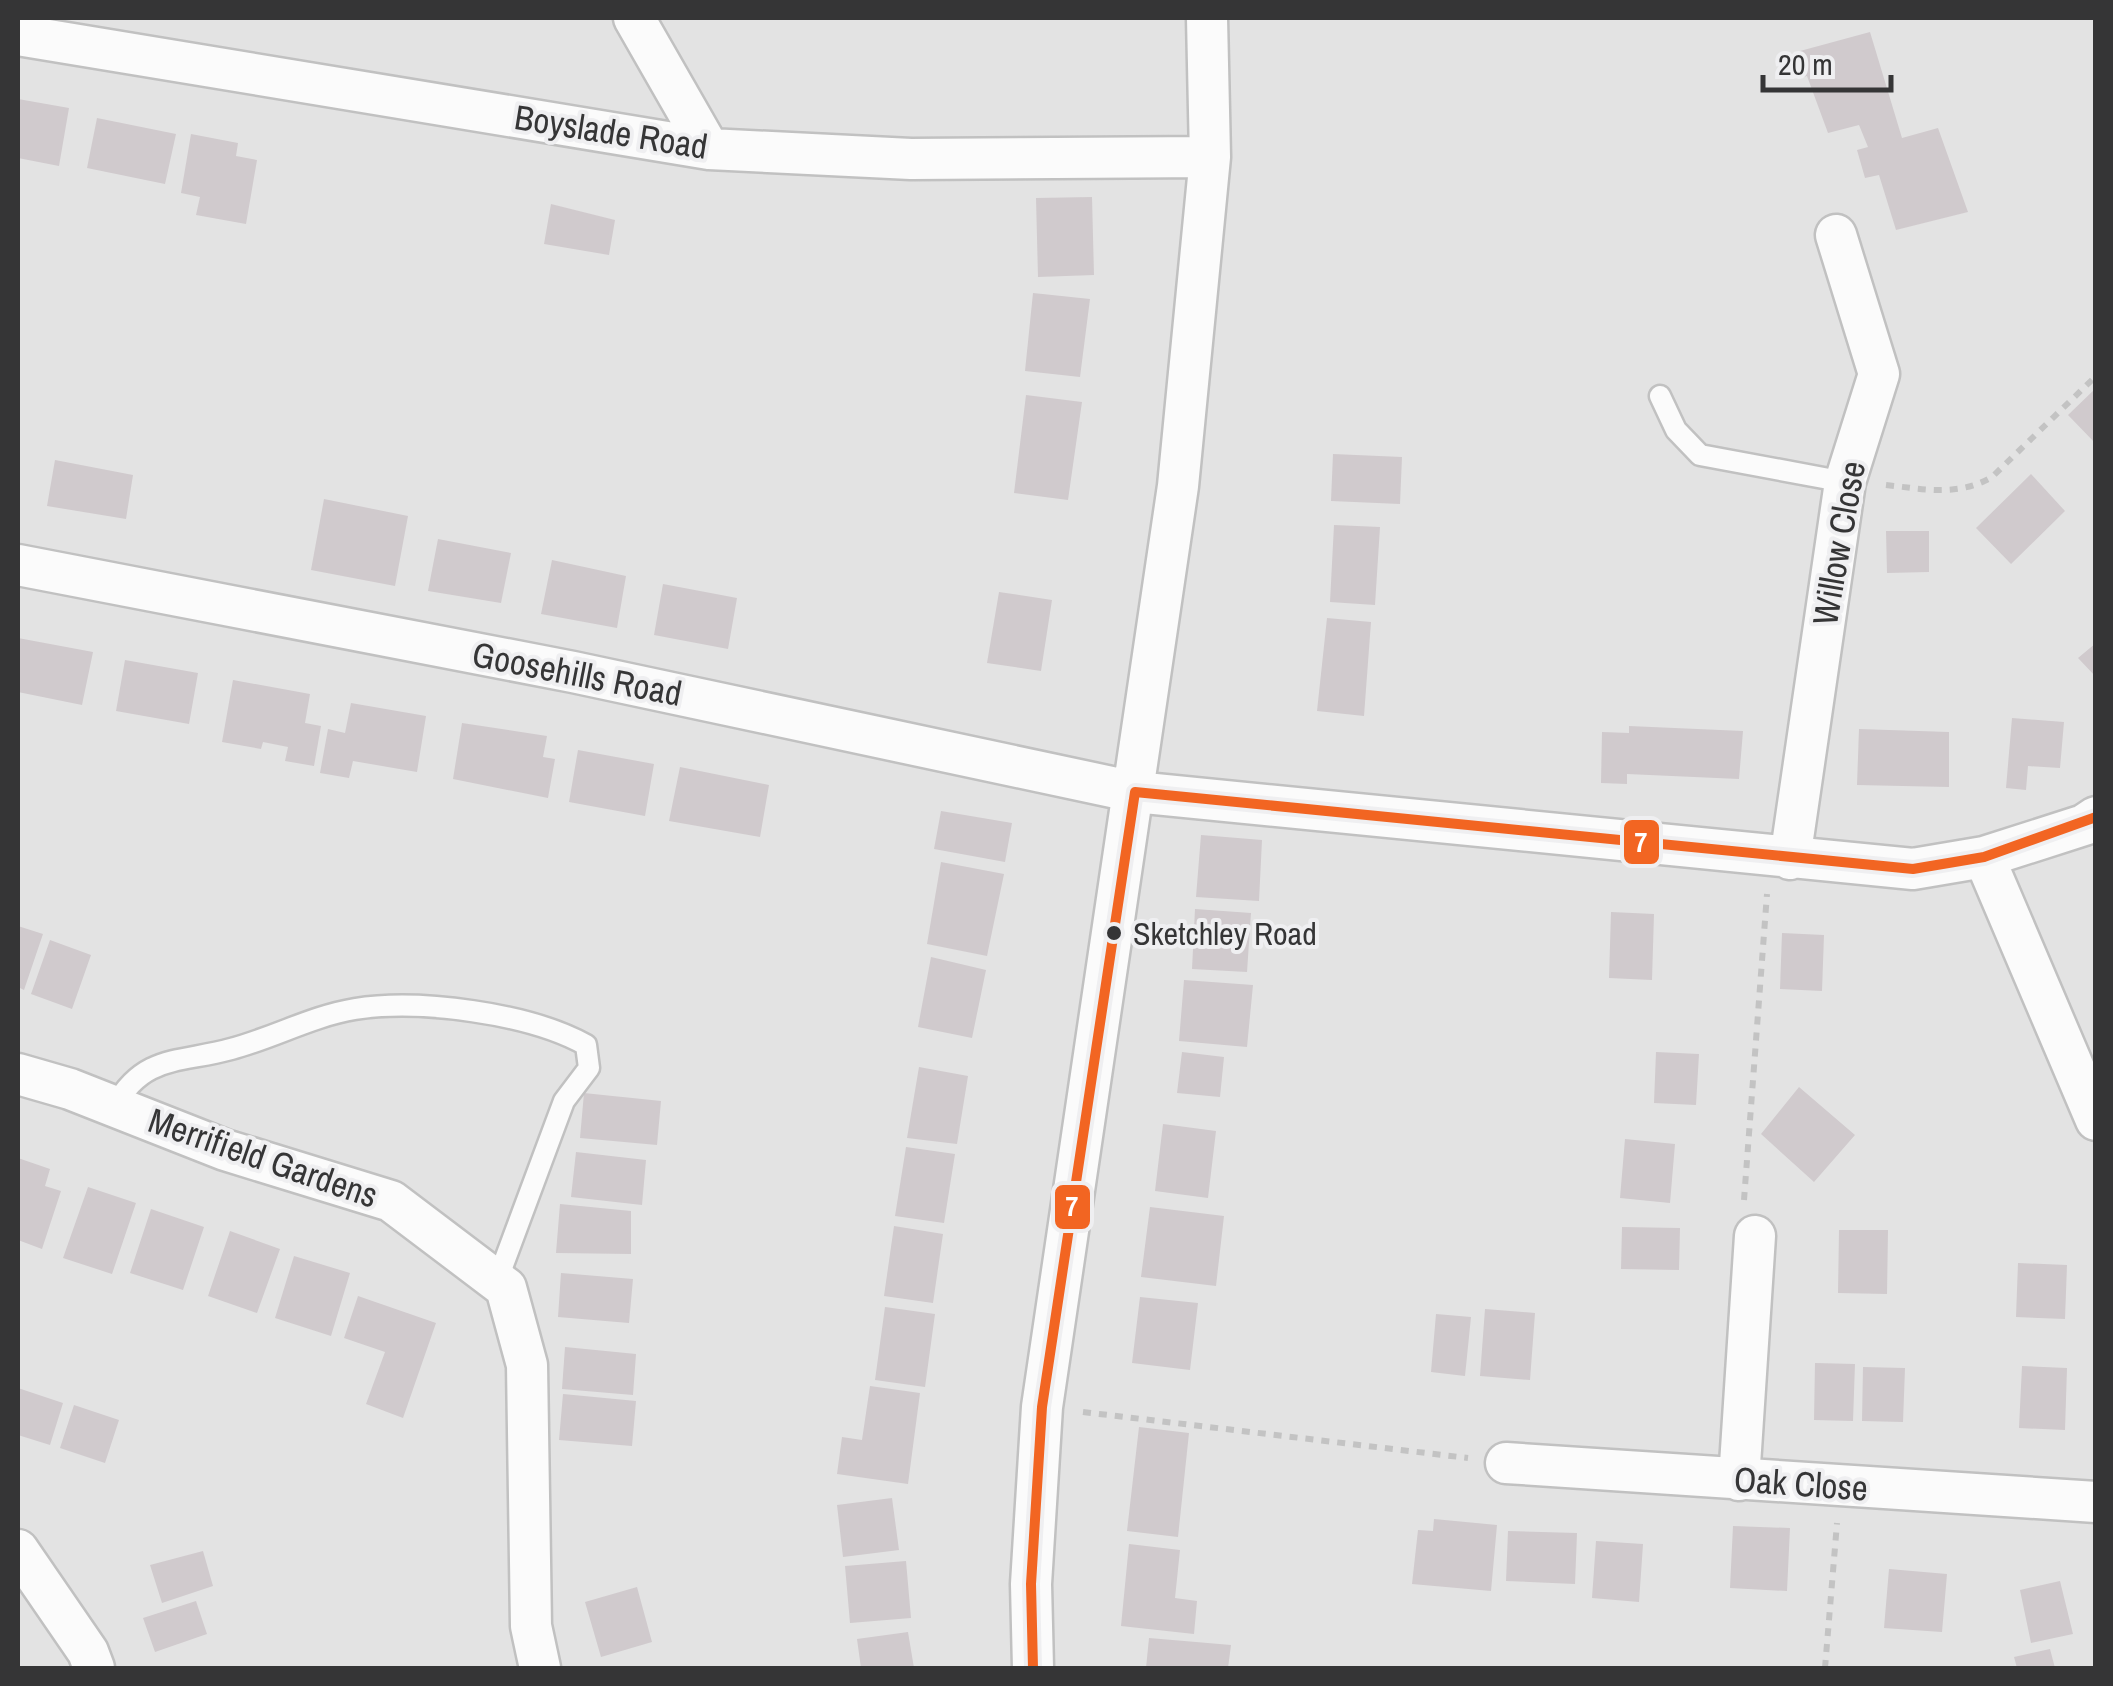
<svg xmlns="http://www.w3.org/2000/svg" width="2113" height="1686" viewBox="0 0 2113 1686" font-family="'Archivo Narrow',sans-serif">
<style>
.building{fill:#d0cacd}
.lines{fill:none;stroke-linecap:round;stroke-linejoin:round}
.service-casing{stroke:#c1c1c1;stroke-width:25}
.minor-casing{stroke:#c1c1c1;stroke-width:45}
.path{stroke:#c3c3c3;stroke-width:6;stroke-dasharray:8 8;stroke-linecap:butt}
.service{stroke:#fbfbfb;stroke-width:20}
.minor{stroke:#fbfbfb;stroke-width:40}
.bus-1-casing{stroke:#efeff1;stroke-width:18}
.bus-1{stroke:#f26522;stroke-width:10}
.bus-dot{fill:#353536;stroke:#efeff1;stroke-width:4}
.labels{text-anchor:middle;stroke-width:8;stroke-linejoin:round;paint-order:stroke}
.bus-label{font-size:32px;fill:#353536;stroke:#efeff1;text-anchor:start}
.street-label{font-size:35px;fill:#353536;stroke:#efeff1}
.line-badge{stroke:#efeff1;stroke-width:4}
.badge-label{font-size:28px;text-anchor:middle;font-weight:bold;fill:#fff}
</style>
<rect width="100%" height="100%" fill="#e3e3e3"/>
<path class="building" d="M1870,32L1902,138L1938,128L1968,212L1896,230L1879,175L1865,178L1857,150L1868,147L1859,125L1828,133L1807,76L1796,79L1789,54Z
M18,99L69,108L59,166L18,158Z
M97,118L176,134L165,184L87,168Z
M191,134L238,143L236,156L257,160L246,224L196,215L200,197L181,193Z
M1092,197L1094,275L1038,277L1036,198Z
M551,204L615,220L609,255L544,244Z
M1033,293L1090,299L1080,377L1025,371Z
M2096,388V444L2068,415Z
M1026,395L1082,402L1068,500L1014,493Z
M1333,454L1402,457L1400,504L1331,501Z
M55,460L133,475L126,519L47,506Z
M2031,474L2065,511L2011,564L1976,528Z
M324,499L408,516L395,586L311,570Z
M1334,525L1380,527L1375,605L1330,602Z
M1886,531H1929V572L1887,573Z
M438,539L511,553L501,603L428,591Z
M552,560L626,576L617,628L541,614Z
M663,584L737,598L728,649L654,635Z
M999,592L1052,600L1041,671L987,663Z
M1327,618L1371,622L1364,716L1317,711Z
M18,638L93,652L82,705L18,692Z
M2096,643V677L2078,658Z
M125,660L198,673L189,724L116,711Z
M233,680L310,694L305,723L321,726L314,766L285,761L288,747L263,742L261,749L222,742Z
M351,703L426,716L417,772L353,761L349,778L320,773L328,729L345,733Z
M2012,718L2064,722L2060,768L2028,766L2026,790L2006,788Z
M462,723L547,736L543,757L555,759L548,798L453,779Z
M1629,726L1743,731L1739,779L1627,774V784L1601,783L1602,732L1629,733Z
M1859,729L1949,732V787L1857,785Z
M578,750L654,764L645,816L569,802Z
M680,767L769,785L760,837L669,821Z
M941,811L1012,823L1005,862L934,849Z
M1201,835L1262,840L1259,901L1196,897Z
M941,862L1004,874L987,956L927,944Z
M1195,909L1251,913L1247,972L1192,969Z
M1611,912L1654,914L1652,980L1609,978Z
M18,926L43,934L24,990L18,987Z
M1782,933L1824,935L1822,991L1780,989Z
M50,940L91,955L72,1009L31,994Z
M931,957L986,970L972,1038L918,1027Z
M1184,980L1253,985L1247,1047L1179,1041Z
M1182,1052L1224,1057L1220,1097L1177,1093Z
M1656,1052L1699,1054L1696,1105L1654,1103Z
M919,1067L968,1076L957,1144L907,1138Z
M1799,1087L1855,1135L1814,1182L1761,1134Z
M584,1093L661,1101L657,1145L580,1138Z
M1163,1124L1216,1131L1208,1198L1155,1191Z
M1625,1139L1675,1144L1670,1203L1620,1198Z
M906,1147L955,1154L944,1223L895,1216Z
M576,1152L646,1160L642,1205L571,1197Z
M18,1158L50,1169L45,1186L61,1191L42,1249L18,1240Z
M88,1187L136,1203L112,1274L63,1258Z
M560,1204L631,1211V1254L556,1253Z
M1150,1207L1224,1216L1216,1286L1141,1277Z
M151,1209L204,1227L183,1290L130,1273Z
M894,1226L943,1234L933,1303L884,1296Z
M1622,1227L1680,1228L1679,1270L1621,1269Z
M1839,1230H1888L1887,1294L1838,1293Z
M230,1231L280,1249L257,1313L208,1296Z
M294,1256L350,1273L331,1336L275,1318Z
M2018,1263L2067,1265L2065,1319L2016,1317Z
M561,1273L633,1279L629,1323L558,1317Z
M358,1296L436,1323L403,1418L366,1404L385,1352L344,1338Z
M1140,1297L1198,1303L1190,1370L1132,1363Z
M885,1307L935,1314L925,1387L875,1380Z
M1485,1309L1535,1313L1530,1380L1480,1376Z
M1436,1314L1471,1317L1465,1376L1431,1372Z
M565,1347L636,1354L633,1395L562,1389Z
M1815,1363L1855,1364L1853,1421L1814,1420Z
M2022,1366L2067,1368L2065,1430L2019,1428Z
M1863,1367L1905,1368L1903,1422L1862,1421Z
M870,1386L920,1393L908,1484L837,1474L842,1437L862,1440Z
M18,1388L63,1403L50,1445L18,1435Z
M563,1394L636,1401L632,1446L559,1440Z
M74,1405L119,1420L105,1463L60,1448Z
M1139,1427L1189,1433L1178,1537L1127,1531Z
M892,1498L899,1550L843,1557L837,1505Z
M1434,1519L1497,1525L1491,1591L1412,1584L1418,1530L1433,1531Z
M1733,1526L1790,1528L1787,1591L1730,1588Z
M1508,1531L1577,1533L1575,1584L1506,1581Z
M1596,1541L1643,1544L1639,1602L1592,1598Z
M1129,1544L1180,1550L1175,1598L1197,1601L1194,1634L1121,1626Z
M203,1551L213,1586L162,1603L150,1565Z
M906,1561L911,1618L850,1623L845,1566Z
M1889,1569L1947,1574L1942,1632L1884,1628Z
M2060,1581L2073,1634L2031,1643L2020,1590Z
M637,1587L652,1642L601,1657L585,1602Z
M196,1601L207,1634L155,1652L143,1618Z
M908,1632L914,1668H861L857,1639Z
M1149,1638L1231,1645L1228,1668H1146Z
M2050,1649L2055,1668H2017L2014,1657Z"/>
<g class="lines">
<defs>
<path id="service" d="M1660,396L1676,430L1700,455L1845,482
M115,1106C144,1054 181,1063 231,1049C273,1038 312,1016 355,1009C419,999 529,1013 586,1045L589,1068L564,1101L497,1281"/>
<path id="minor" d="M634,18L709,149
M18,35L709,149L911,159L1210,157
M18,565L573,672L1135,792L1913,869L1984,857L2084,825L2096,817
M1984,857L2096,1120
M1790,859L1845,482L1879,374L1836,235
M18,1074L70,1089L225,1150L391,1201L506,1288L527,1365L531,1626L540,1668
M1506,1463L2096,1502
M1739,1480L1755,1236
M18,1550L88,1652L94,1668
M1033,1668L1031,1584L1042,1407L1178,486L1210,157L1207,18"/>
</defs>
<use href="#service" class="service-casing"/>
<use href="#minor" class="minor-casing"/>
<path class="path" d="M1886,485C1923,489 1958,497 1992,477L2096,376
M1744,1200L1767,894
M1083,1412L1468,1458
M1825,1668L1837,1523"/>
<use href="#service" class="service"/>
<use href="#minor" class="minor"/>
<defs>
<path id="bus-1" d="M1033,1668L1031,1584L1042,1407L1135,792L1913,869L1984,857L2096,817"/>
</defs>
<use href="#bus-1" class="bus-1-casing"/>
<use href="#bus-1" class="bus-1"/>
</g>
<circle class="bus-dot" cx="1114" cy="933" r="9"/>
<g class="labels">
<g class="bus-label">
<text x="1133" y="945">Sketchley Road</text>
</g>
<g class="street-label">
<text transform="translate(611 132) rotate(9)" y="12">Boyslade Road</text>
<text transform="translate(1839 543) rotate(-80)" y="12">Willow Close</text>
<text transform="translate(577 674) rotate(11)" y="12">Goosehills Road</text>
<text transform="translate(263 1158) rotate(19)" y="12">Merrifield Gardens</text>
<text transform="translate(1801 1484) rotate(4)" y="12">Oak Close</text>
</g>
</g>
<g class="line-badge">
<rect x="1622" y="818" width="39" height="48" rx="10" fill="#f26522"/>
<rect x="1053" y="1183" width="39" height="48" rx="10" fill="#f26522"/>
</g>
<g class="badge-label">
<text x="1641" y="852">7</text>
<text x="1072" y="1216">7</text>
</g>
<rect width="2113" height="1686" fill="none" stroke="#353536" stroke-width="40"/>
<path d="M1763 75v15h128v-15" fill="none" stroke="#353536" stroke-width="5"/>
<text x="1778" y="75" font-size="30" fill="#353536" stroke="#efeff1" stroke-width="8" paint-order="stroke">20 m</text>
</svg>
